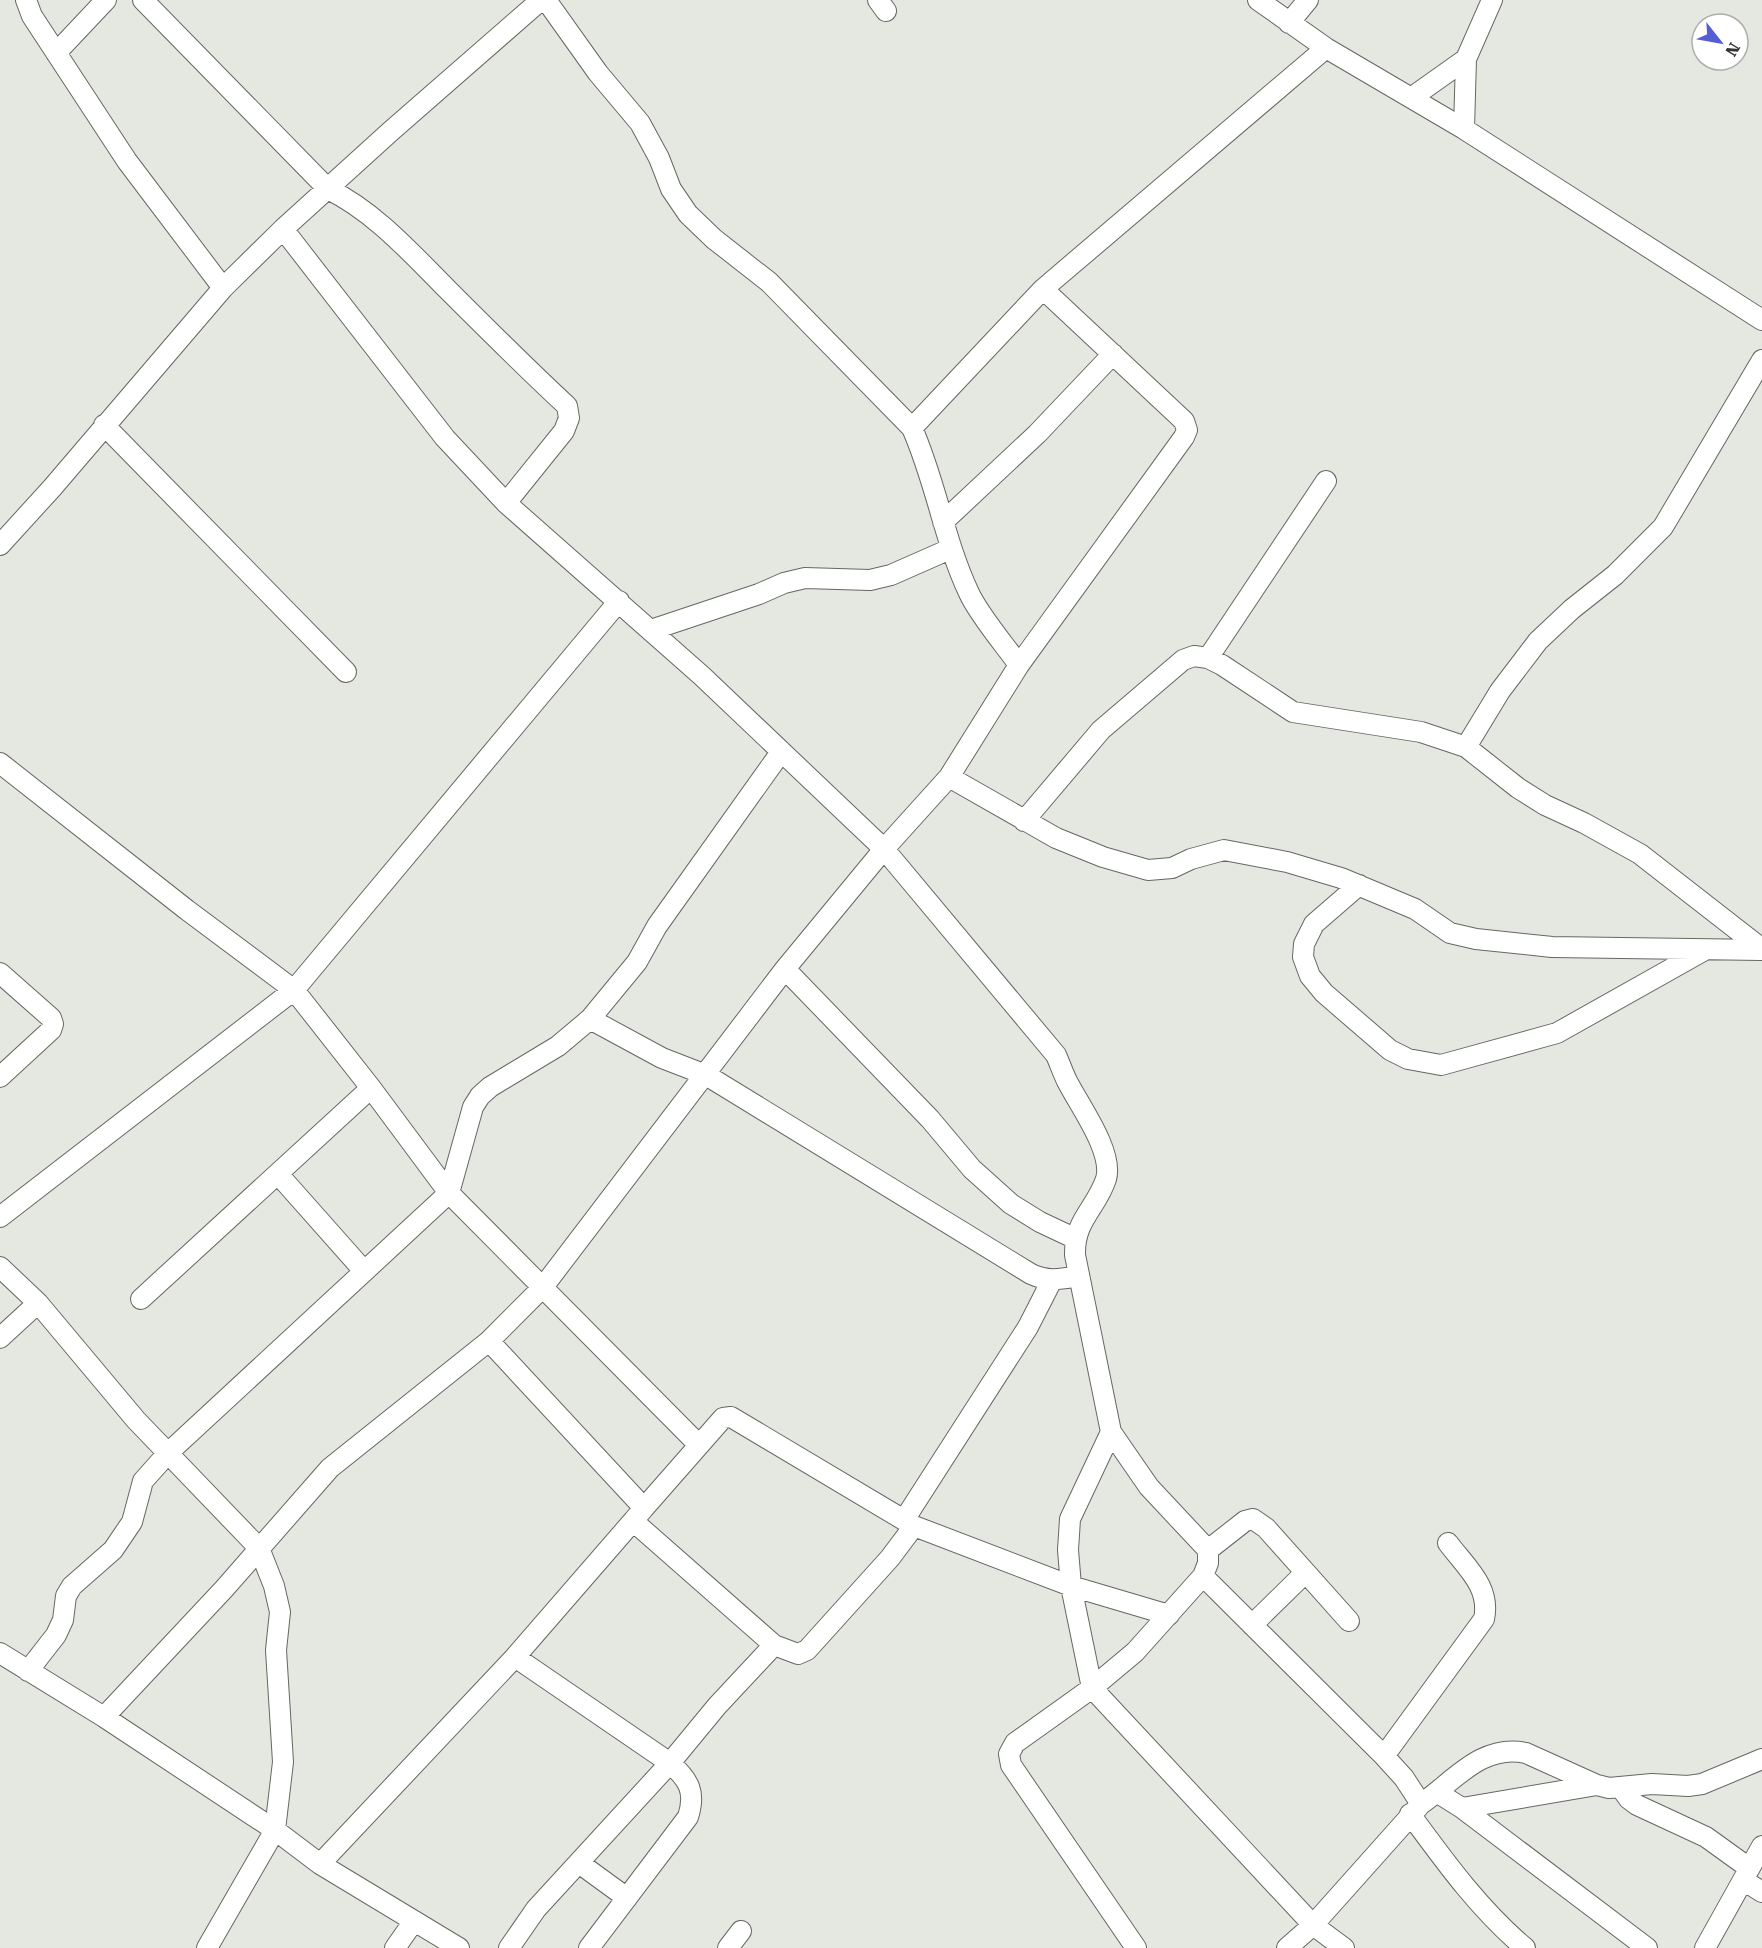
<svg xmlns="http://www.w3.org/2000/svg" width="1762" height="1948" viewBox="0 0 1762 1948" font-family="'Roboto Serif',serif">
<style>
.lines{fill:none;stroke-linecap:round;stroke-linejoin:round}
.minor-casing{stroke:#656861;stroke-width:22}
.minor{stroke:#fff;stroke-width:20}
</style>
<rect width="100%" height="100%" fill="#e5e8e1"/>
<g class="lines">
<defs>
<path id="minor" d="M26,0L32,16L127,161L223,288
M143,0L328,189C375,212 411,253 448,290C487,329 526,368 567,406L569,418L564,431L506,503
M546,0L598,73L640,123L659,158L671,189L688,214L714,239L769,282L912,428C936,482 944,540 969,593C979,615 1004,644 1019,665
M878,0L886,11
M1258,0L1326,48L1464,129L1762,320
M1289,23L1308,0
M56,53L106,0
M1411,98L1466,59
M1464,129L1466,59L1492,0
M283,229L445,438L506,503L702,676L884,849L1056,1055C1060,1064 1063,1073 1067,1081C1079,1105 1114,1152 1106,1179C1096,1209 1074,1220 1075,1255L1111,1432L1149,1487L1208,1550V1563L1203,1576L1135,1652L1092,1688L1015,1743L1009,1754L1011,1765L1136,1948
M104,425L346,672
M912,428L1043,289L1326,48
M943,522L1037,434L1113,354
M0,545L52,488L223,288L283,229L391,131L541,0
M651,630L759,594L784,583L805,578L870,580L891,575L950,549
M1208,658L1326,481
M1466,747L1500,691L1538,641L1572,609L1615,575L1663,527L1762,360
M0,763L187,910L294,990L371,1088L449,1193L699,1445
M949,777L1056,838L1103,857L1148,870L1172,868L1191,859L1224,850L1287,862L1341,878L1415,909L1450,933L1476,939L1552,947L1762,950
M1024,821L1101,730L1183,660L1194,656L1208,658L1222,665L1293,712L1421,732L1466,747L1518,788L1545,805L1584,823L1640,854L1762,949
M1359,885L1314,924L1304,944L1303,957L1310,976L1324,993L1390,1050L1408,1059L1441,1065L1557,1033L1703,951
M785,969L930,1119L972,1169L1011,1204L1040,1222L1074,1238
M0,973L51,1018L53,1024L51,1030L0,1077
M590,1019L662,1058L706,1075L1031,1274C1048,1282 1061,1279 1079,1276
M278,1174L364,1271
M0,1217L294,990L619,601
M0,1267L38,1303L136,1420L259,1548L274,1586L280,1612L276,1650L283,1762L275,1830L207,1948
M141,1299L371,1088
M0,1338L38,1303
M489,1341L644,1508L633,1521L774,1645L798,1654L807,1650L890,1558L914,1526
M1111,1432L1070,1519L1068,1550L1071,1586L1092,1688L1313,1925L1344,1948
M644,1508L723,1418L731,1417L914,1526L1071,1586L1169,1615
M904,1520L1028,1327L1052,1280
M1208,1550L1245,1521L1253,1519L1266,1528L1349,1621
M1203,1576L1384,1756L1404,1778L1421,1804L1313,1925L1287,1948
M1252,1625L1305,1573
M0,1653L104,1717L275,1830L320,1864L459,1948
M28,1671L56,1635L63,1620L66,1596L72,1586L113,1550L132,1522L143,1481L168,1453L449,1193L473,1107L480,1096L490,1087L558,1046L590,1019L637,962L657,926L781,752
M104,1717L224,1589L330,1468L489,1341L543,1287L785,969L884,849L949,777L1019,665L1184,437L1187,430L1184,421L1043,289
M1384,1756L1484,1619C1491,1587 1466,1567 1448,1543
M1621,1788L1629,1799L1637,1805L1706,1837L1749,1868
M1438,1793L1462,1808L1647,1948
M1421,1804C1453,1782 1482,1743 1526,1753L1597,1785L1609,1788L1652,1784L1688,1786L1702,1784L1762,1759
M1462,1808L1597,1785
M1410,1814C1446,1863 1479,1909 1525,1948
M579,1863L627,1898
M320,1864L515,1657
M1743,1880L1762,1892
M395,1948L414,1921
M509,1948L536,1909L670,1763L717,1706L774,1645
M589,1948L688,1817C696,1792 689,1780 670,1763L515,1657L633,1521
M728,1948L741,1931
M1705,1948L1762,1846"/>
</defs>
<use href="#minor" class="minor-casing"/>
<use href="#minor" class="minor"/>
</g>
<g transform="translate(1720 42) rotate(121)"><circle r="28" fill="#ffffff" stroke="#aeaead" stroke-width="1.5"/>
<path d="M0-4.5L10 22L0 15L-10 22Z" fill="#555dd4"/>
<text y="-9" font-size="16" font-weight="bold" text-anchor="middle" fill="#343532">N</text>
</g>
</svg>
